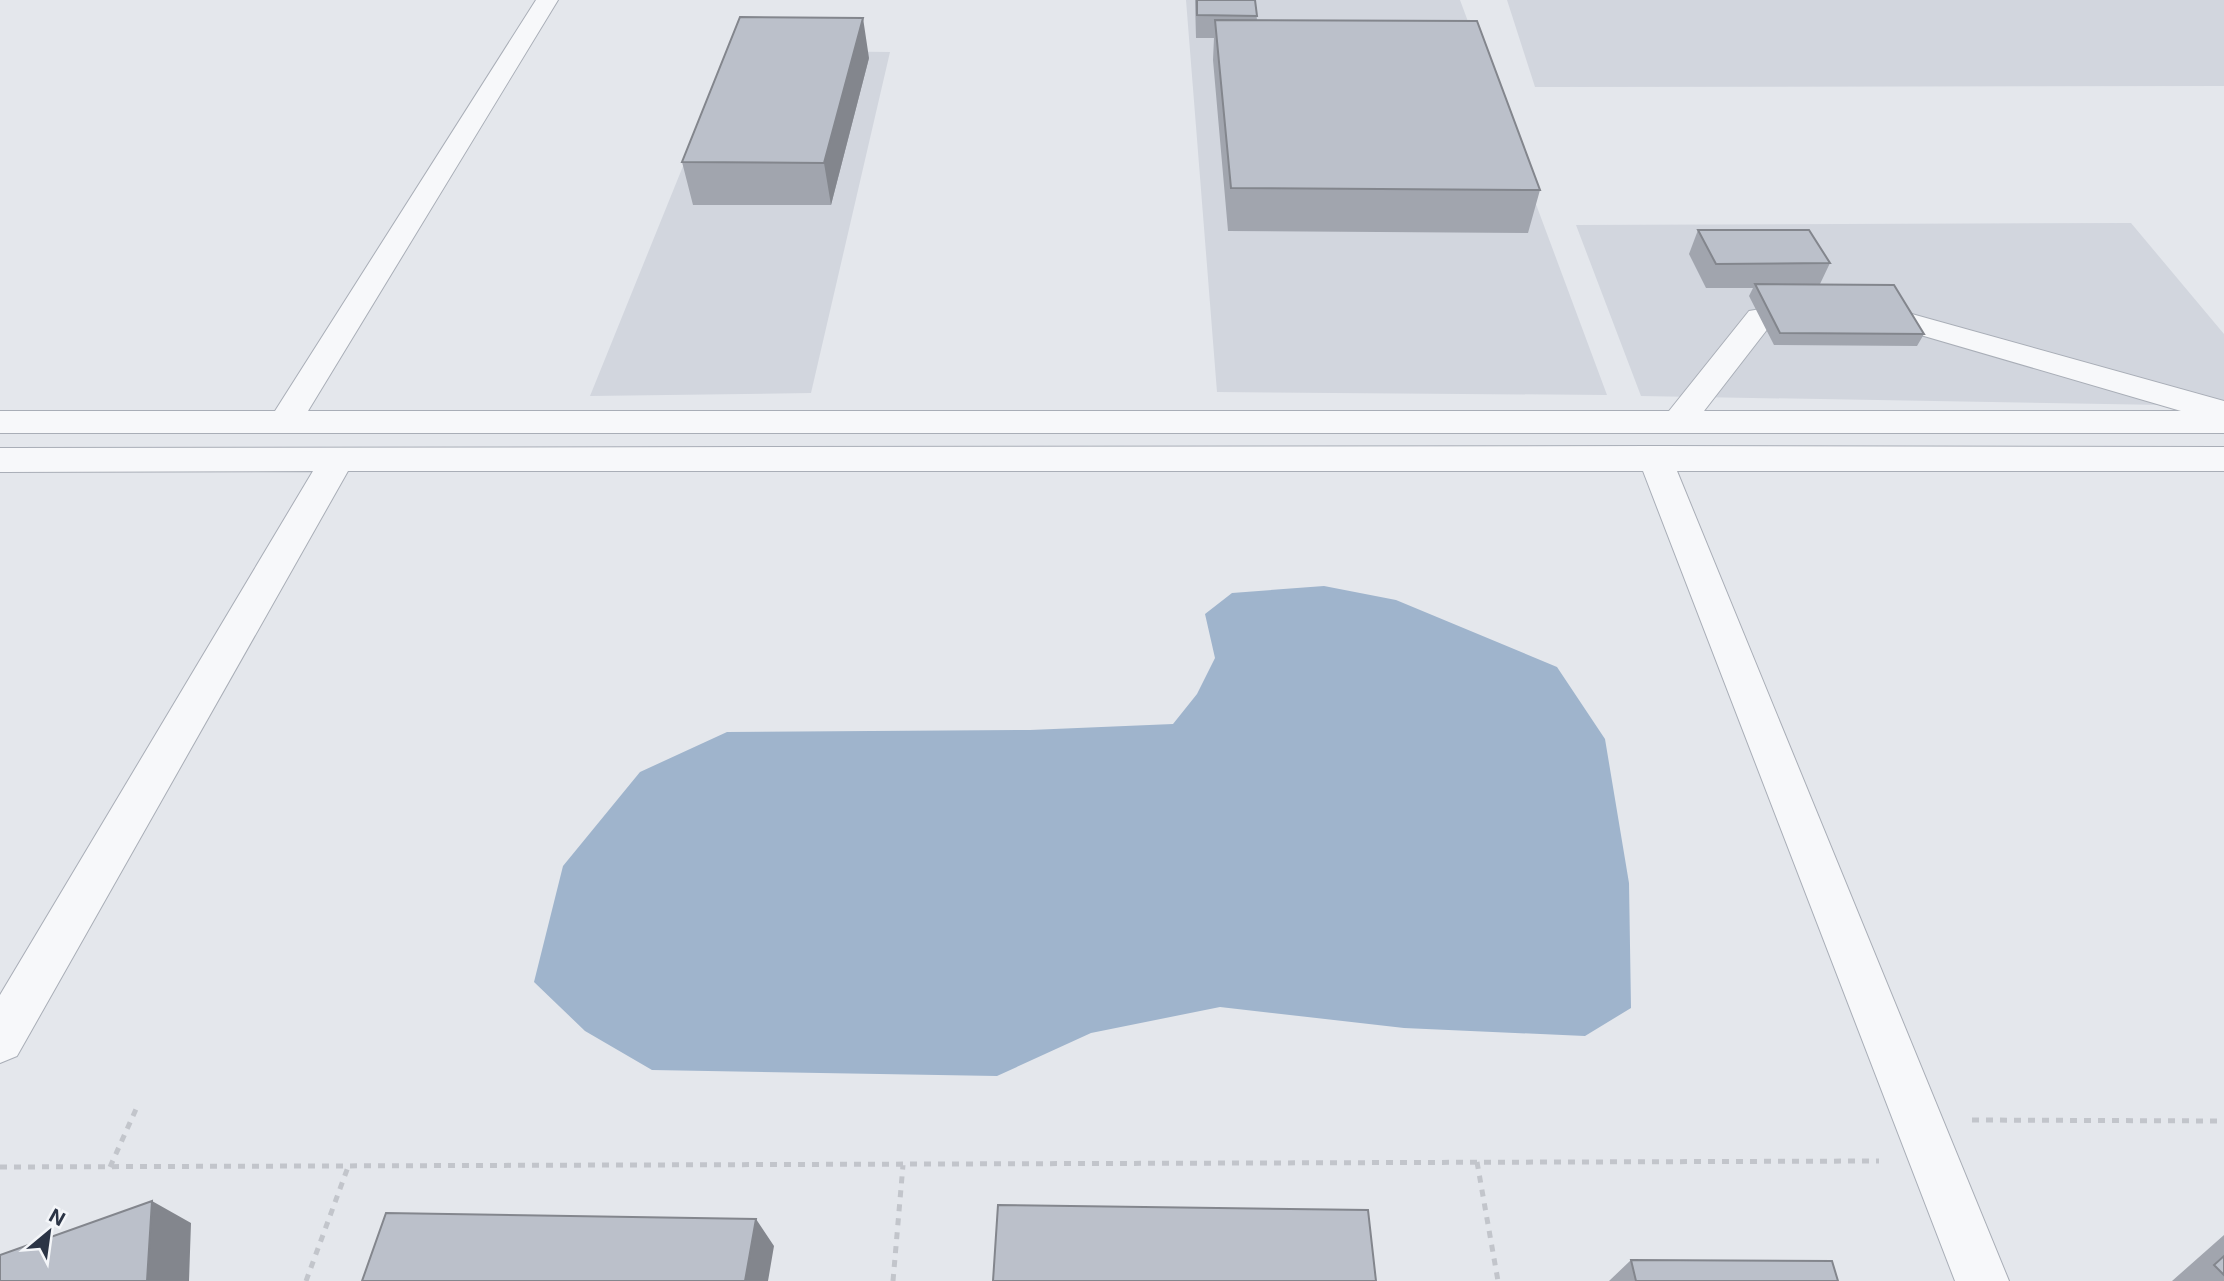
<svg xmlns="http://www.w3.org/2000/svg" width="2224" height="1281" viewBox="0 0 2224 1281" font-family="Inter,sans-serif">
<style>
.built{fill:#d2d6de}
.water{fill:#9fb4cc}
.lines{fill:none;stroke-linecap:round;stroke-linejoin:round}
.minor-casing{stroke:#a9aeb7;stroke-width:2}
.path{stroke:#c2c5cb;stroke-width:5;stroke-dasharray:7 7;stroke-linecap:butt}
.minor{fill:#f7f8fa;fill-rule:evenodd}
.wall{fill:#a1a5ae}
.shaded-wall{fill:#83868d}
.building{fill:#bbc0ca;stroke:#83868d;stroke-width:2}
</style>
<rect width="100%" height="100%" fill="#e4e7ec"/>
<path class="built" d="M1186,0H1460L1607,395L1217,392Z
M1507,0H2224V86L1535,87Z
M730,50L890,52L811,393L590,396Z
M2131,223L2224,334V406L1641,396L1576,225Z"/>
<path class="water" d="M1324,586L1396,600L1557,667L1605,739L1629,883L1631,1008L1585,1036L1404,1028L1220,1007L1091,1033L997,1076L652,1070L585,1031L534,982L563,866L640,772L727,732L1030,730L1173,724L1197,694L1215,658L1205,614L1232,593Z"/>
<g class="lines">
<defs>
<path id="minor" d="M536,0H558L308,411H1669L1749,311C1771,306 1800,307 1822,312L1826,319L1822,326L1811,328L1769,327L1704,411H2181L1900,329L1857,327L1853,320L1857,313L1901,311L2224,401V433H0V411H275Z
M1655,446L2224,447V471H1677L2009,1281H1955L1643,471H348L17,1056L0,1063V995L313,471L0,472V448Z"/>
</defs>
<use href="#minor" class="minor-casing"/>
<path class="path" d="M1972,1120L2224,1121
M1477,1162L1498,1281
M0,1167L1879,1161
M110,1167L137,1107
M306,1281L348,1167
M893,1281L903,1165"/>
<use href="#minor" class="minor"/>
</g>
<path class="wall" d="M1195,0H1255L1257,20L1540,190L1528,233L1228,231L1213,60L1214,38H1196Z
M869,58L831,205H693L682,162Z
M1698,230L1830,263L1820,284L1924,334L1917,346L1774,345L1749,296L1753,288H1706L1689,254Z
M2224,1235V1281H2172Z
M1631,1260L1838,1281H1609Z"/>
<path class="shaded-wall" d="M863,18L869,58L831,205L824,163Z
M152,1201L191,1223L189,1281H147Z
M756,1219L774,1246L768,1281H745Z"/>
<path class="building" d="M1197,0H1255L1257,16L1197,15Z
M740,17L863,18L824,163L682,162Z
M1215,20L1477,21L1540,190L1231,188Z
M1698,230H1809L1830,263L1716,264Z
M1755,284L1894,285L1924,334L1780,333Z
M152,1201L147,1281H0V1255Z
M998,1205L1368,1210L1376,1281H993Z
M386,1213L756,1219L745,1281H362Z
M2224,1256V1275L2214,1265Z
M1631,1260L1832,1261L1838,1281H1636Z"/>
<g transform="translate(49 1232) rotate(29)" stroke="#f4f6f9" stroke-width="5" paint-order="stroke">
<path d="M0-5L12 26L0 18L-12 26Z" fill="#2b3445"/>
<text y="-10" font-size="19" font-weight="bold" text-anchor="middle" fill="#2b3445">N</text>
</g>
</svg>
